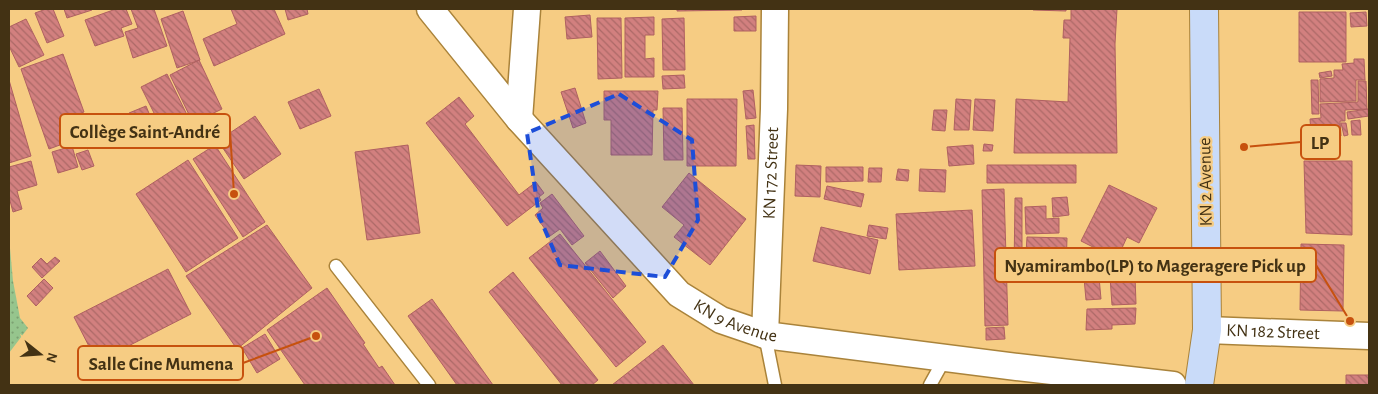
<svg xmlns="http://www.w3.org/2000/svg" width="1378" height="394" font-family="'Alegreya Sans',sans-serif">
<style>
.grass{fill:url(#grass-dots)}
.building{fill:url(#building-back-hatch);stroke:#af6061}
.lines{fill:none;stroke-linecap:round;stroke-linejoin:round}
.lane-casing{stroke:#aa833a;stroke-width:15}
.street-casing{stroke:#aa833a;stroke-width:29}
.secondary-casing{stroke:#aa833a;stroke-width:30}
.lane{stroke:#fff;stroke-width:12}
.street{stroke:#fff;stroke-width:26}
.secondary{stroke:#c9dbf9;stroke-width:28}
.marked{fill:#1d4ed8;fill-opacity:0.2;stroke:#1d4ed8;stroke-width:4;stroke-dasharray:10 6;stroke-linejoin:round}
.labels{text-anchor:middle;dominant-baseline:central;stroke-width:4.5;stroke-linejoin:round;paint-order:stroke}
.street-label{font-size:18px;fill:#433214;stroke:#f6cc83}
.leader{fill:none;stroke:#c7510e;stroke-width:2}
.callout-dot{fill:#c7510e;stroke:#f6cc83;stroke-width:2}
.callout{fill:#f6cc83;stroke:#c7510e;stroke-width:2}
.callout-label{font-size:19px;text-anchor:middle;font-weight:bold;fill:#433214}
</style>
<defs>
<pattern id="grass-dots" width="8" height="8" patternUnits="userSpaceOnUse" patternTransform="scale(1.25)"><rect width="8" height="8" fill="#96c58d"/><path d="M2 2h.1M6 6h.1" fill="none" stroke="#7ca172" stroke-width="1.8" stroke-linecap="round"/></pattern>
<pattern id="building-back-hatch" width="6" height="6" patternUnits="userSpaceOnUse" patternTransform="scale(1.25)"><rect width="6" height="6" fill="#d2807f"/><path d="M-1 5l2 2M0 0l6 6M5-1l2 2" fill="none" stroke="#ac6967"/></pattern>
</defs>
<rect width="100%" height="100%" fill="#f6cc83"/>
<!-- grass -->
<path class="grass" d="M9 237 13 281 20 318 28 328 9 353Z"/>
<!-- building -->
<path class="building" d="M46 9H53L64 36 47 43 35 13Z
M64 9H91L92 10 67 18Z
M116 9H126L132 24 121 28 124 36 95 46 85 20Z
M131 9H154L167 46 133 58 125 32 138 28Z
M231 9H274L285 34 214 66 203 39 237 24Z
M285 9H307L308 14 288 20Z
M677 9H742V10L677 11Z
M1033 9H1066V11L1033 10Z
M1071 9H1117L1115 44 1117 153H1014L1016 99 1068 102 1070 38H1063L1064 20H1071Z
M183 11 200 60 177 68 161 19Z
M1299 12H1346V62H1299Z
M1366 12 1367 26 1351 27 1350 13Z
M590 15 592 37 567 39 565 17Z
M756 16V31H734V17Z
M654 17V35H645V59L654 58V77H625V18Z
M597 18H621L622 78 598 79Z
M684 18 685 70H663L662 19Z
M26 19 44 55 19 67 9 46V27Z
M63 54 84 112 60 121 68 142 49 149 21 69Z
M1354 59H1364L1365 80H1356V101L1320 102V79L1334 78V70H1343L1342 64 1354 63Z
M199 60 222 109 193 123 170 75Z
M1331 71 1332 76 1320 78 1319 73Z
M167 74 191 123 165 135 141 87Z
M684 75 685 88 663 89 662 76Z
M9 80 31 156 9 163Z
M1311 80H1318L1319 114H1312Z
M1358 81H1366L1367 109 1345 110V121H1340L1341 136 1324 137V133H1311L1310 119 1321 118 1320 104 1358 102Z
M575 88 586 123 573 128 561 92Z
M319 89 331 116 300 129 288 102Z
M753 90 756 118 746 119 743 91Z
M604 91H658L657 110H653L652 155H611V120H604Z
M459 97 474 116 465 124 519 195 536 182 544 193 539 197 541 200 507 226 426 123Z
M687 99H737L736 166H687Z
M956 99 971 100 969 130H954Z
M975 99 995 100 993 131 973 130Z
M146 106 160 140 143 147 129 113Z
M663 108H682L683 160H664Z
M1368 109 1369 116 1348 119 1347 112Z
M934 110H947L945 131 932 130Z
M255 116 281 154 244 179 218 141Z
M1360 120 1361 135H1352L1351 121Z
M1341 123H1346L1348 135 1344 136Z
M754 125 755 159H748L746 126Z
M984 144 993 145 992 151H983Z
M215 145 265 222 243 237 193 159Z
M408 145 420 233 367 240 355 152Z
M973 145 974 164 949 166 947 147Z
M72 146 78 167 58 173 52 152Z
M88 150 94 166 82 170 76 154Z
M188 160 238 238 186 272 136 194Z
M31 161 37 185 17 191 22 209 13 212 9 197V167Z
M1304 161H1352V235L1306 233Z
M796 165 821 166 820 197 795 196Z
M987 165H1076V183H987Z
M826 167H863V181L826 182Z
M869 168H882L881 182H868Z
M898 169 909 170 908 181 896 180Z
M920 169 946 170 945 192 919 191Z
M689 173 746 219 710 265 674 237 684 225 662 207Z
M1109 185 1157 208 1139 243 1127 237 1117 259 1081 241Z
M827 186 864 194 861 207 824 199Z
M1004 189 1008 325 985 326 982 190Z
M552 194 584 236 572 245 560 229 550 236 535 215 543 208 540 203Z
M1067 197 1069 215 1053 217 1052 198Z
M1015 198H1022V271H1014Z
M1046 206V219L1059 218V233L1026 234 1025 207Z
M972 210 975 266 899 270 896 214Z
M267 225 312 288 237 349 186 276Z
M869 225 888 228 886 239 867 236Z
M821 227 878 240 870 274 813 261Z
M560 234 646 342 616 367 529 258Z
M1027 237 1067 238 1066 271 1025 269Z
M1301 244 1344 245 1343 311 1300 310Z
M600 251 626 286 613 298 585 263Z
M55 257 60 261 42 278 32 267 41 258 47 264Z
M168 269 191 314 97 362 74 317Z
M513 272 598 380 592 385H562L489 292Z
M1135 276 1136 304 1112 305 1110 277Z
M1099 277 1101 299 1086 300 1084 278Z
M44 279 53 288 36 306 27 296Z
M327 288 365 343 363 344 379 368 382 366 395 385H305L267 330Z
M432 299 493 385H457L408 316Z
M1136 308 1135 324 1112 325V329L1086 330 1087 309Z
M1004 327 1005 339 986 340V328Z
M265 334 280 359 257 373 242 348Z
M663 345 694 385H612Z
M1346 375H1369V385H1346Z"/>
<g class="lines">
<!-- lane casing -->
<g class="lane-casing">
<path id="lane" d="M336 266 429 385
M765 335 775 385
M930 385 945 358"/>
</g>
<!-- street casing -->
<g class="street-casing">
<g id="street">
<path id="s1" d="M430 9 519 119 679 294 721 320 765 335 1017 367 1173 385"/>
<path d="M519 119 527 9"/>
<path id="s2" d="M1207 330 1369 336"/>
<path id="s3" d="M765 335 774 109 775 9"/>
</g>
</g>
<!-- secondary casing -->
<g class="secondary-casing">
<path id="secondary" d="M1199 385 1207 330 1204 9"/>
</g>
<!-- lane -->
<use href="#lane" class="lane"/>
<!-- street -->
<use href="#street" class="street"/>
<!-- secondary -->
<use href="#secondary" class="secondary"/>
</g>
<!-- marked area -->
<path class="marked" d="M619 94 692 140 698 220 665 277 560 265 539 216 527 133Z"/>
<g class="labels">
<!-- street labels -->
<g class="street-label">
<text stroke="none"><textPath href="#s3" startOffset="162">KN 172 Street</textPath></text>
<text transform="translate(1206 182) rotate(-91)">KN 2 Avenue</text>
<text stroke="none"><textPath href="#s1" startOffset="442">KN 9 Avenue</textPath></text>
<text stroke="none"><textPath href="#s2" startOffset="66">KN 182 Street</textPath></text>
</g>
</g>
<!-- callouts -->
<path class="leader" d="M234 194L230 131M1244 147L1301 142M1350 321L1316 265M316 336L243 363"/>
<g class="callout-dot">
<circle cx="234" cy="194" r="5"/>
<circle cx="1244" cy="147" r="5"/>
<circle cx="1350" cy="321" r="5"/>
<circle cx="316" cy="336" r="5"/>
</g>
<g class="callout">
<rect x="60" y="114" width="170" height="34" rx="5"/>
<rect x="1301" y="125" width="39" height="34" rx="5"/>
<rect x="995" y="248" width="321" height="34" rx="5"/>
<rect x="78" y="346" width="165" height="34" rx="5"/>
</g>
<g class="callout-label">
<text x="145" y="138">Collège Saint-André</text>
<text x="1320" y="149">LP</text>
<text x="1155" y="272">Nyamirambo(LP) to Mageragere Pick up</text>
<text x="161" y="370">Salle Cine Mumena</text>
</g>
<!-- border -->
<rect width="1378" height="394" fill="none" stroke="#433214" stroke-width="20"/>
<!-- north arrow -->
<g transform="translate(40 354) rotate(107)" stroke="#f6cc83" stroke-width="4" paint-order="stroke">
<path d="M0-4L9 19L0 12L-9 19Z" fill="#433214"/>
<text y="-8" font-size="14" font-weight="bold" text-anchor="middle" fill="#433214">N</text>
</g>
</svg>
